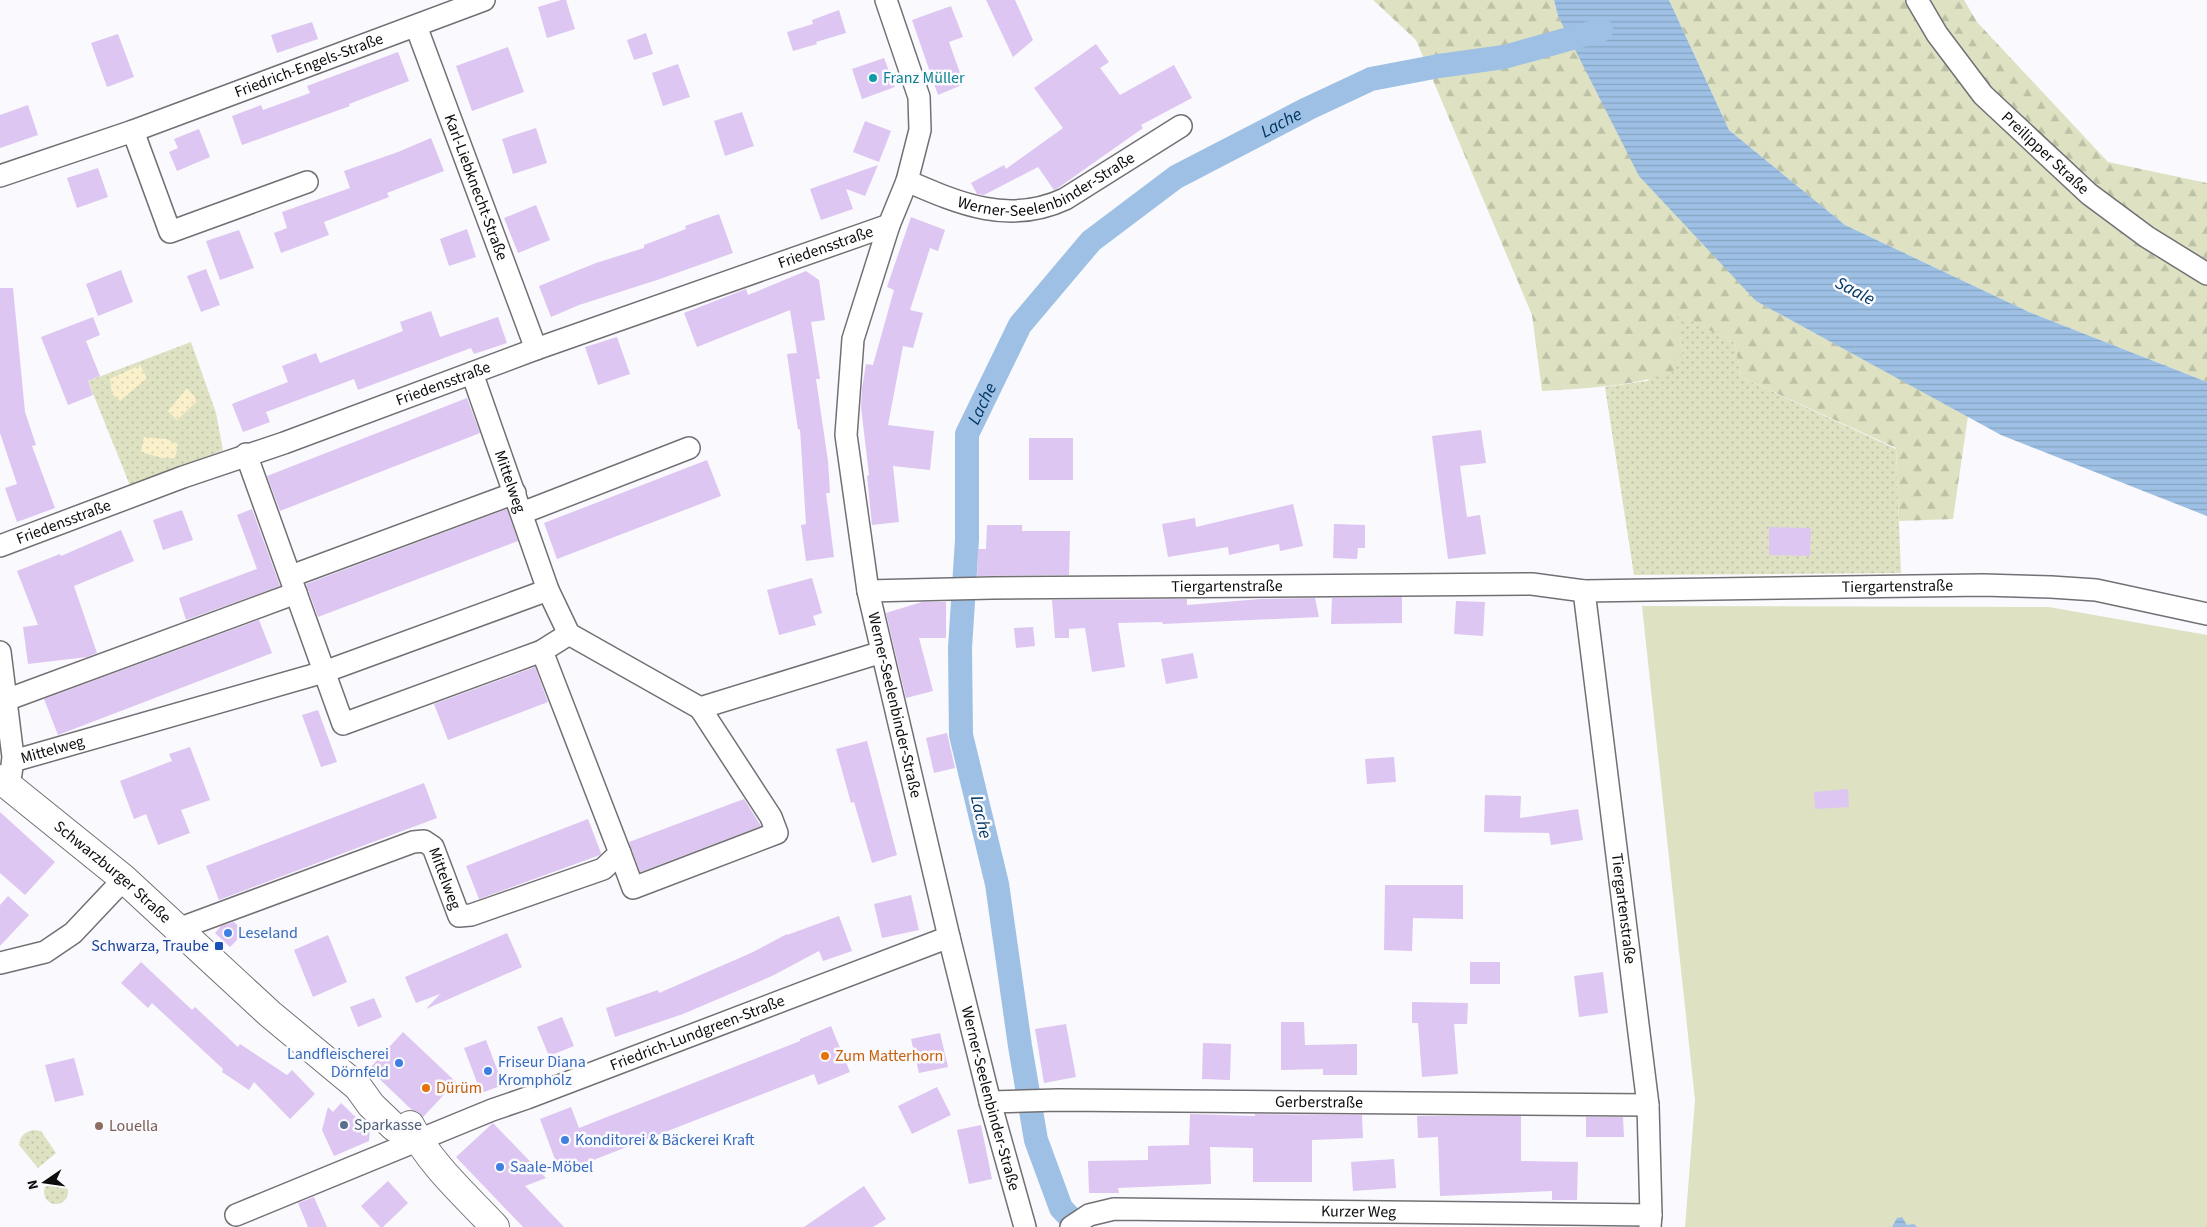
<svg xmlns="http://www.w3.org/2000/svg" width="2207" height="1227" font-family="'Source Sans 3',sans-serif">
<style>
.grass{fill:url(#grass-dots)}
.forest{fill:url(#forest-firs)}
.sand{fill:url(#sand-dots)}
.garden{fill:#dee2c2}
.water{fill:url(#water-rules)}
.lines{fill:none;stroke-linecap:round;stroke-linejoin:round}
.canal{stroke:#9dc0e4;stroke-width:24}
.building{fill:#ddc6f1}
.street-casing{stroke:#727074;stroke-width:24}
.secondary-casing{stroke:#727074;stroke-width:30}
.street{stroke:#fff;stroke-width:21}
.secondary{stroke:#fff;stroke-width:28}
.culture-dot{fill:#0f9aa8;stroke:#faf9fd;stroke-width:2}
.shop-dot{fill:#3f7fe0;stroke:#faf9fd;stroke-width:2}
.transit-dot{fill:#1a4fb4;stroke:#faf9fd;stroke-width:2}
.food-dot{fill:#e8710a;stroke:#faf9fd;stroke-width:2}
.service-dot{fill:#5c6f8a;stroke:#faf9fd;stroke-width:2}
.education-dot{fill:#8d6e63;stroke:#faf9fd;stroke-width:2}
.labels{text-anchor:middle;dominant-baseline:central;stroke-width:5;stroke-linejoin:round;paint-order:stroke}
.street-label{font-size:16px;fill:#0d0d0e;stroke:#faf9fd}
.culture-label{font-size:16px;fill:#0d838f;stroke:#faf9fd;text-anchor:start}
.shop-label{font-size:16px;fill:#366cbe;stroke:#faf9fd;text-anchor:start}
.transit-label{font-size:16px;fill:#164399;stroke:#faf9fd;text-anchor:end}
.food-label{font-size:16px;fill:#c56008;stroke:#faf9fd;text-anchor:start}
.service-label{font-size:16px;fill:#4e5e75;stroke:#faf9fd;text-anchor:start}
.education-label{font-size:16px;fill:#785e54;stroke:#faf9fd;text-anchor:start}
.water-label{font-size:18px;font-style:italic;fill:#003662;stroke:#faf9fd}
</style>
<defs>
<pattern id="grass-dots" width="8" height="8" patternUnits="userSpaceOnUse" patternTransform="scale(1.25)"><rect width="8" height="8" fill="#dee2c2"/><path d="M2 2h.1M6 6h.1" fill="none" stroke="#bdc1a6" stroke-width="1.8" stroke-linecap="round"/></pattern>
<pattern id="forest-firs" width="22" height="20" patternUnits="userSpaceOnUse" patternTransform="scale(1.25)"><rect width="22" height="20" fill="#dee2c2"/><path d="M5 1l3.5 6h-7zM16 11l3.5 6h-7z" fill="#bdc1a6"/></pattern>
<pattern id="sand-dots" width="8" height="8" patternUnits="userSpaceOnUse" patternTransform="scale(1.25)"><rect width="8" height="8" fill="#faf0ca"/><path d="M2 2h.1M6 6h.1" fill="none" stroke="#d5cdac" stroke-width="1.8" stroke-linecap="round"/></pattern>
<pattern id="water-rules" width="6" height="5" patternUnits="userSpaceOnUse" patternTransform="scale(1.25)"><rect width="6" height="5" fill="#9dc0e4"/><path d="M0 2.5h6" fill="none" stroke="#86a4c2"/></pattern>
</defs>
<rect width="100%" height="100%" fill="#faf9fd"/>
<!-- grass -->
<path class="grass" d="M1676 313 1735 343 1741 377 1896 449 1901 573 1634 575 1605 387 1647 381 1683 352Z
M191 342 216 413 223 450 131 488 88 381Z
M34 1130 41 1131 56 1153 38 1168 19 1145C20 1135 25 1132 34 1130Z
M44 1192a12 12 0 1 1 24 0a12 12 0 1 1-24 0Z"/>
<!-- forest -->
<path class="forest" d="M1373 0H1554L1558 16 1756 301 1968 416 1953 519 1899 521 1896 448 1741 377 1735 343 1677 314 1683 352 1673 372C1630 387 1587 388 1542 391L1532 315 1416 40Z
M1669 0H1964L1977 22 2108 162 2207 183V382L2029 312 1845 225 1729 130Z"/>
<!-- sand -->
<path class="sand" d="M140 365 147 378 120 401 112 394 110 379Z
M187 388 195 397 196 402 177 420 168 411Z
M144 437 166 439 178 444 175 458H162L141 452Z"/>
<!-- garden -->
<path class="garden" d="M1642 606 2049 607 2207 635V1227H1685L1695 1100Z"/>
<!-- water -->
<path class="water" d="M1554 0H1669L1729 130 1845 225 2029 312 2207 382V516L2001 435 1756 301 1639 176 1558 16Z
M1902 1217 1907 1225 1914 1224 1917 1227H1892L1897 1218Z"/>
<g class="lines">
<!-- canal -->
<path class="canal" id="s1" d="M1079 1227 1061 1208 1036 1140 1020 1046 997 884 961 735 960 648 967 540V434L1020 325 1091 241 1176 177 1307 109 1371 79 1439 66 1504 57 1601 30"/>
</g>
<!-- building -->
<path class="building" d="M561 0H566L575 29 547 38 538 7Z
M986 0H1015L1033 40 1013 57Z
M951 6 963 37 949 42 964 84 938 95 912 20Z
M839 10 846 33 816 42 817 44 793 51 787 32 813 24 812 20Z
M312 22 318 39 277 53 271 35Z
M646 33 653 54 634 60 627 40Z
M118 34 134 77 107 87 91 43Z
M1096 44 1109 62 1100 68 1120 95 1174 65 1192 98 1141 125 1143 128 1058 188 1054 190 1038 167 984 195 977 194 971 183 1004 165 1006 169 1063 128 1034 88Z
M508 47 524 92 472 111 456 66Z
M398 52 409 81 349 104 350 106 242 145 232 116 261 105 263 110 310 93 307 86Z
M884 58 895 87 862 99 852 69Z
M678 64 690 97 663 106 652 73Z
M28 105 38 135 0 148V115Z
M742 112 754 146 725 156 714 121Z
M865 121 891 131 879 162 853 152Z
M536 128 547 163 513 174 502 139Z
M199 129 210 157 177 171 169 152 178 148 174 139Z
M431 138 444 171 387 193 389 197 324 222 329 235 281 253 274 233 287 228 282 212 350 188 344 171 398 152Z
M878 165 865 196 846 189 853 209 821 220 810 189Z
M98 168 108 197 77 208 67 178Z
M536 205 550 240 518 253 504 218Z
M719 214 733 253 657 280 579 305 551 317 539 286 596 263 644 248V245L686 229 685 226Z
M911 217 945 230 938 251 930 248 910 310 923 313 913 348 903 346 888 425 934 431 930 470 893 466 899 522 872 525 867 476 869 475 861 407 862 388 866 364 873 365 894 290 887 287Z
M467 229 476 257 449 266 440 239Z
M239 230 254 268 220 280 206 241Z
M206 269 220 305 201 312 187 276Z
M121 270 133 302 98 316 86 284Z
M806 271 819 280 825 320 811 322 820 379H816L828 461 830 493H826L834 557 806 561 801 525 806 524 800 429 798 430 787 354 797 353 790 310 697 347 684 313 746 289 748 295Z
M0 288H13L25 412 36 445 32 446 55 508 17 522 5 488 17 484 0 433Z
M431 311 440 337 498 317 507 343 474 354 471 348 358 390 354 379 266 412 270 422 243 432 232 404 288 382 282 366 316 353 320 363 403 331 400 322Z
M93 317 100 335 86 341 100 376 88 381 93 395 68 405 41 337Z
M617 337 630 374 598 385 585 347Z
M467 398 480 433 280 511 267 476Z
M1481 430 1486 463 1460 466 1467 517 1480 515 1486 554 1448 559 1432 436Z
M1029 438H1073V480H1029Z
M707 460 721 496 557 559 544 523Z
M1293 504 1303 546 1280 551 1279 544 1229 555 1228 547 1168 557 1162 524 1195 518 1196 527Z
M252 509 280 586 186 620 179 598 257 569 237 515Z
M507 509 518 541 318 617 306 584Z
M182 510 193 540 163 550 153 520Z
M1334 524 1365 525V548H1358L1357 559 1333 558Z
M987 525H1022V531H1070L1069 575 977 576 978 549H986Z
M1769 527 1811 528 1810 556 1769 555Z
M121 530 134 561 74 586 97 653 87 657 28 664 23 627 38 625 17 571 60 554 61 556Z
M812 578 822 613 813 616 816 625 779 635 767 590Z
M1402 597V623L1331 624 1332 598Z
M1315 598 1319 617 1163 624 1162 622 1118 623 1125 667 1092 672 1085 628 1069 629V638H1055L1052 600 1187 599V605L1261 599Z
M1456 601 1485 602 1483 636 1454 634Z
M922 602H946V638H919L933 691 906 698 886 613Z
M259 620 272 653 58 735 44 699Z
M1033 627 1035 646 1016 648 1014 628Z
M1193 653 1198 678 1166 684 1161 659Z
M535 667 548 702 448 740 434 704Z
M318 710 337 762 321 767 302 715Z
M947 733 955 768 934 773 926 738Z
M867 741 897 855 872 863 854 802 851 803 836 749Z
M190 747 210 800 181 810 190 833 158 845 146 814 134 819 120 781 172 761 169 754Z
M1394 757 1396 782 1367 784 1365 759Z
M424 783 437 818 219 900 206 866Z
M1848 789 1849 807 1815 809 1814 792Z
M1485 795 1521 796 1520 818 1578 809 1583 840 1551 845 1549 833 1484 832Z
M744 799 761 826 640 872 629 842Z
M0 812 55 862 25 895 0 873Z
M588 819 601 853 600 855 479 899 466 866Z
M1385 885H1463V919L1413 918 1412 951 1384 950Z
M911 895 919 930 882 938 874 904Z
M8 896 29 915 0 946V905Z
M839 916 852 951 823 961 819 951 772 976 683 1014 615 1037 606 1008 658 990 659 993 751 953 787 934V935Z
M234 922 245 932 230 947 215 933 221 926Z
M507 933 522 967 426 1009 440 994 416 1003 405 977Z
M328 935 347 982 313 997 294 950Z
M141 962 192 1010 195 1007 238 1047 240 1044 287 1075 292 1070 315 1094 290 1119 254 1082 249 1090 222 1072 223 1069 152 1003 148 1008 121 983Z
M1470 962H1500V984H1470Z
M1603 972 1608 1013 1579 1017 1574 976Z
M374 998 382 1017 358 1027 350 1007Z
M1412 1002 1468 1003 1467 1024H1454L1458 1074 1422 1077 1418 1023H1412Z
M562 1017 574 1046 549 1056 537 1027Z
M1281 1022H1304L1305 1045 1357 1044V1075H1323V1069L1281 1070Z
M1066 1024 1076 1077 1044 1083 1035 1029Z
M831 1026 850 1072 818 1085 814 1074 560 1173 540 1119 571 1107 579 1128 800 1041V1039Z
M403 1032 456 1082 423 1117 418 1112 412 1110 369 1069Z
M940 1033 948 1067 919 1073 911 1039Z
M486 1040 503 1085 481 1093 464 1048Z
M1203 1043 1231 1044 1230 1080 1202 1079Z
M74 1058 84 1095 55 1102 45 1065Z
M937 1087 951 1115 912 1134 898 1106Z
M341 1103 370 1131 369 1141 334 1156 322 1130 328 1107 333 1112Z
M1190 1114 1255 1116V1114L1362 1115 1363 1138 1312 1140V1182H1253V1148L1210 1147 1211 1184 1118 1188 1119 1193H1089L1088 1161 1148 1160V1146L1189 1145Z
M1417 1116H1521V1161L1578 1162 1577 1200H1552V1191L1440 1196 1438 1137 1418 1138Z
M1586 1117H1623L1624 1137H1586Z
M493 1123 546 1178 525 1186 564 1227H523L456 1157Z
M981 1125 992 1179 969 1184 957 1130Z
M1394 1159 1396 1188 1353 1191 1351 1162Z
M388 1181 408 1203 383 1227H380L361 1206Z
M864 1186 886 1219 873 1227H804Z
M314 1197 327 1227H308L298 1203Z"/>
<g class="lines">
<!-- street casing -->
<g class="street-casing">
<g id="street">
<path id="s2" d="M886 0 919 97 920 130 907 181 889 225 853 339 846 435 868 591 949 937 990 1102 1025 1227"/>
<path id="s3" d="M1917 0 1937 34 1983 95 2089 194 2147 237 2207 274"/>
<path id="s4" d="M416 26 536 349"/>
<path d="M133 131 170 232 307 182"/>
<path id="s5" d="M0 176 133 131 484 0"/>
<path id="s6" d="M907 181C960 204 1009 225 1065 199L1181 126"/>
<path id="s7" d="M472 373 548 590 569 634 700 708 882 652"/>
<path d="M246 454 343 724 542 651 569 634"/>
<path d="M522 513 689 448"/>
<path id="s8" d="M0 546 183 477 284 443 536 349 889 225"/>
<path d="M291 576 515 493"/>
<path id="s9" d="M868 591 992 588 1532 584 1584 591 1983 585 2051 587 2096 590 2207 614"/>
<path id="s10" d="M1584 591 1648 1105 1651 1215 1650 1227"/>
<path d="M0 652 13 757 11 774"/>
<path d="M6 700 296 593"/>
<path id="s11" d="M13 761 324 672 548 590"/>
<path d="M620 853 633 888 777 833 771 817 700 708"/>
<path id="s12" d="M178 929 413 842 424 841 433 847 459 916 471 915 603 869 620 853 542 651"/>
<path d="M0 963 45 952 73 933 124 879"/>
<path id="s13" d="M990 1102 1058 1100 1648 1105"/>
<path id="s14" d="M236 1215 492 1110 527 1098 949 937"/>
<path id="s15" d="M1071 1227 1089 1215 1114 1209 1651 1215"/>
</g>
</g>
<!-- secondary casing -->
<g class="secondary-casing">
<g id="secondary">
<path id="s16" d="M0 779 124 879 270 1014 358 1087 371 1105 394 1127 418 1140"/>
<path d="M410 1125C430 1164 465 1195 495 1227"/>
</g>
</g>
<!-- street -->
<use href="#street" class="street"/>
<!-- secondary -->
<use href="#secondary" class="secondary"/>
</g>
<!-- markers -->
<circle class="culture-dot" cx="873" cy="78" r="5"/>
<g class="shop-dot">
<circle cx="228" cy="933" r="5"/>
<circle cx="399" cy="1063" r="5"/>
<circle cx="488" cy="1071" r="5"/>
<circle cx="565" cy="1140" r="5"/>
<circle cx="500" cy="1167" r="5"/>
</g>
<rect class="transit-dot" x="214" y="941" width="10" height="10" rx="2.5"/>
<g class="food-dot">
<circle cx="825" cy="1056" r="5"/>
<circle cx="426" cy="1088" r="5"/>
</g>
<circle class="service-dot" cx="344" cy="1125" r="5"/>
<circle class="education-dot" cx="99" cy="1126" r="5"/>
<g class="labels">
<!-- street labels -->
<g class="street-label">
<text stroke="none"><textPath href="#s5" startOffset="328">Friedrich-Engels-Straße</textPath></text>
<text stroke="none"><textPath href="#s3" startOffset="201">Preilipper Straße</textPath></text>
<text stroke="none"><textPath href="#s6" startOffset="150">Werner-Seelenbinder-Straße</textPath></text>
<text stroke="none"><textPath href="#s4" startOffset="172">Karl-Liebknecht-Straße</textPath></text>
<text stroke="none"><textPath href="#s8" startOffset="878">Friedensstraße</textPath></text>
<text stroke="none"><textPath href="#s8" startOffset="472">Friedensstraße</textPath></text>
<text stroke="none"><textPath href="#s7" startOffset="115">Mittelweg</textPath></text>
<text stroke="none"><textPath href="#s8" startOffset="68">Friedensstraße</textPath></text>
<text stroke="none"><textPath href="#s9" startOffset="359">Tiergartenstraße</textPath></text>
<text stroke="none"><textPath href="#s9" startOffset="1030">Tiergartenstraße</textPath></text>
<text stroke="none"><textPath href="#s2" startOffset="726">Werner-Seelenbinder-Straße</textPath></text>
<text stroke="none"><textPath href="#s11" startOffset="41">Mittelweg</textPath></text>
<text stroke="none"><textPath href="#s16" startOffset="146">Schwarzburger Straße</textPath></text>
<text stroke="none"><textPath href="#s12" startOffset="306">Mittelweg</textPath></text>
<text stroke="none"><textPath href="#s10" startOffset="320">Tiergartenstraße</textPath></text>
<text stroke="none"><textPath href="#s14" startOffset="496">Friedrich-Lundgreen-Straße</textPath></text>
<text stroke="none"><textPath href="#s2" startOffset="1131">Werner-Seelenbinder-Straße</textPath></text>
<text stroke="none"><textPath href="#s13" startOffset="329">Gerberstraße</textPath></text>
<text stroke="none"><textPath href="#s15" startOffset="292">Kurzer Weg</textPath></text>
</g>
<!-- culture labels -->
<g class="culture-label">
<text x="883" y="78">Franz Müller</text>
</g>
<!-- shop labels -->
<g class="shop-label">
<text x="238" y="933">Leseland</text>
<text x="389" y="1054" text-anchor="end">Landfleischerei<tspan x="389" dy="18">Dörnfeld</tspan></text>
<text x="498" y="1062">Friseur Diana<tspan x="498" dy="18">Krompholz</tspan></text>
<text x="575" y="1140">Konditorei &amp; Bäckerei Kraft</text>
<text x="510" y="1167">Saale-Möbel</text>
</g>
<!-- transit labels -->
<g class="transit-label">
<text x="209" y="946">Schwarza, Traube</text>
</g>
<!-- food labels -->
<g class="food-label">
<text x="835" y="1056">Zum Matterhorn</text>
<text x="436" y="1088">Dürüm</text>
</g>
<!-- service labels -->
<g class="service-label">
<text x="354" y="1125">Sparkasse</text>
</g>
<!-- education labels -->
<g class="education-label">
<text x="109" y="1126">Louella</text>
</g>
<!-- water labels -->
<g class="water-label">
<text stroke="none"><textPath href="#s1" startOffset="1268">Lache</textPath></text>
<text transform="translate(1855 291) rotate(27)">Saale</text>
<text stroke="none"><textPath href="#s1" startOffset="846">Lache</textPath></text>
<text transform="translate(981 817) rotate(77)">Lache</text>
</g>
</g>
<!-- north arrow -->
<g transform="translate(45 1182) rotate(257)" stroke="#faf9fd" stroke-width="4" paint-order="stroke">
<path d="M0-4L9 19L0 12L-9 19Z" fill="#0d0d0e"/>
<text y="-8" font-size="14" font-weight="bold" text-anchor="middle" fill="#0d0d0e">N</text>
</g>
</svg>
